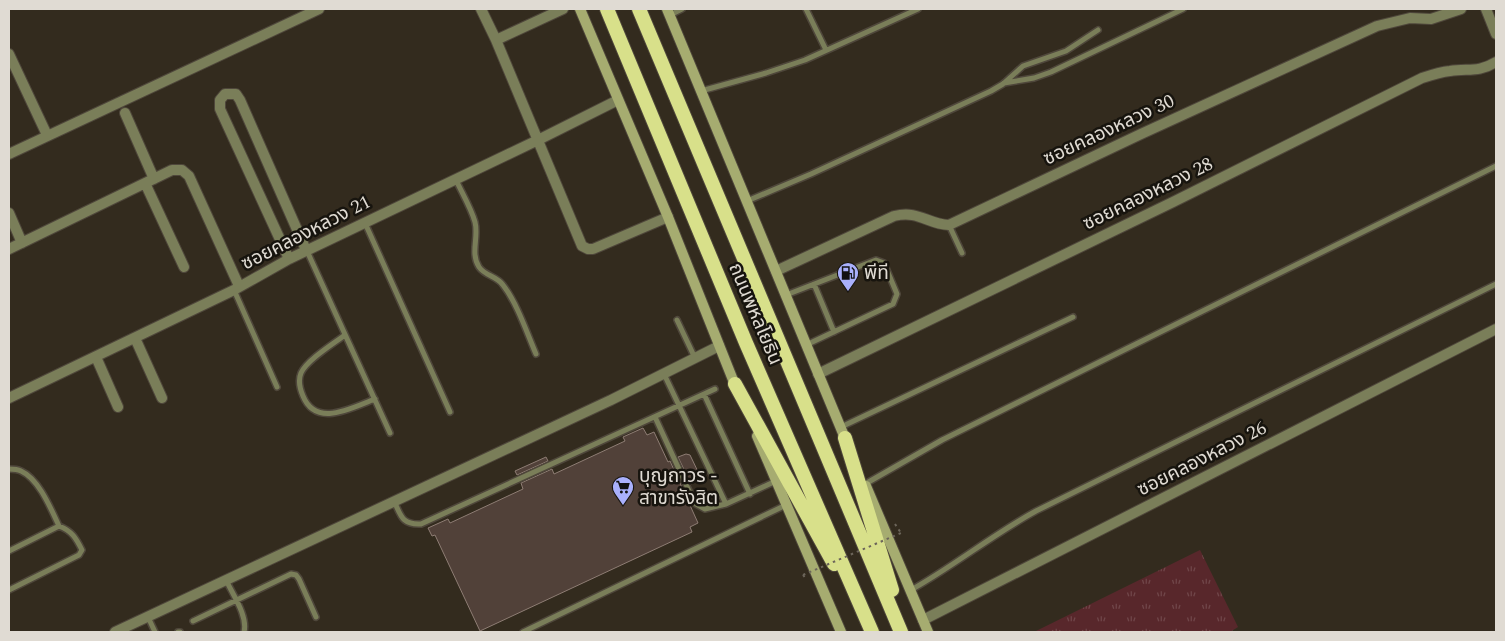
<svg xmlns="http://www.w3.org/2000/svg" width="1505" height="641" font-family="Spectral,'Noto Sans Thai',serif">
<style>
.grass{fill:url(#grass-tufts)}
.building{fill:#514139;stroke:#8e7d74}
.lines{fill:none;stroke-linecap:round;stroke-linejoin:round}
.service-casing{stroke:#4f473b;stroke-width:8}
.minor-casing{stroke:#4f473b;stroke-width:12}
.secondary-casing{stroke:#4f473b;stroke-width:12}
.trunk-casing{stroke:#4f473b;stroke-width:16}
.path{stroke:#6c655a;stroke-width:2;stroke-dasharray:2.5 4;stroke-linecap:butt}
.service{stroke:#7a7e59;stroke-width:5}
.minor{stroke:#7a7e59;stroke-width:10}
.secondary{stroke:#a6ac70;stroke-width:10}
.trunk{stroke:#d8e08a;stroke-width:14}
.path-bridge{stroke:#6c655a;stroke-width:2;stroke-dasharray:2.5 4;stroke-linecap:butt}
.labels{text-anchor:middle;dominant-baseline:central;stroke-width:5;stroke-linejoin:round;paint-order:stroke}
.street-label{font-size:19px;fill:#e0dbd3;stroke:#17140e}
.poi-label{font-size:19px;fill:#e0dbd3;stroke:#17140e;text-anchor:start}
</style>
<defs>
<pattern id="grass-tufts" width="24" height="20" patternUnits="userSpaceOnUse" patternTransform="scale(1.25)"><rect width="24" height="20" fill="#58272b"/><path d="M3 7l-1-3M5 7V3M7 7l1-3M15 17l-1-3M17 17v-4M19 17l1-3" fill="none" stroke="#704649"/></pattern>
</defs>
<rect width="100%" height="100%" fill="#332b1e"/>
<!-- grass -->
<path class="grass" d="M1200 550 1238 627 1230 632H1034Z"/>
<!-- building -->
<path class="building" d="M643 428 647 435 654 432 668 462 670 461 698 523 690 527 692 532 480 631 435 535 432 536 428 528 448 519 450 523 523 489 521 483 552 469 554 474 625 441 623 437Z
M686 454 690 455 701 478 691 484 678 457Z
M546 457 548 461 517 475 515 471Z"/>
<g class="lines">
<!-- service casing -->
<g class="service-casing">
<path id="service" d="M806 9 826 50
M670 15 682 9
M1004 83 1034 78 1051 72 1183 9
M701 91 766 73 805 60 918 9
M456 180C462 193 471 208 475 222 479 237 470 253 479 267 485 276 497 276 503 285 517 303 527 333 536 354
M747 201 811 174 991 91 1003 84 1023 66 1066 51 1098 30
M365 223 450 412
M949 225 962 253
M307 251 390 433
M814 284 834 332
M234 290 277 387
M786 295 876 260 884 263 897 294 893 304 806 345
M677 320 695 358
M345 335C333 344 307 360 301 373 298 380 300 389 303 396 316 428 351 408 375 399
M664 374 726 504
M704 394 750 494
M655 417 690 493 696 504 705 509 726 504 776 481
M841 427 1073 317
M9 469C12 469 17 469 21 471 39 479 51 509 59 526L9 551
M865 484 942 440 1496 166
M394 501C401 516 402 525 421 524L715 389
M226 580C233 595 248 616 244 632
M9 590 79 555 82 550C76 538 72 531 59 526
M911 590C954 566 992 535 1036 511L1496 284
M148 617 155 632
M193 621 291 574 296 575 299 579 316 617
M178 632H180
M523 632 786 505"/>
</g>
<!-- minor casing -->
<g class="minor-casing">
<path id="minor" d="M481 9 496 40
M563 9 496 40 582 246 588 249H593L668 217
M1486 9 1496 34
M9 54 47 135
M125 113 154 179
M9 154 319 9
M145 183 184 267
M9 213 22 243
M9 249 172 170H182L189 176 239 286
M289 259 220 109V100L225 94H236L240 100 306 250
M776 271 894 216C919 210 927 224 949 225L1141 134 1377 26 1410 18 1431 19 1461 9
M135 338 162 398
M96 357 118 407
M818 374 1173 202 1422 78C1431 75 1440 72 1450 71 1468 68 1478 73 1496 62
M9 398 234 290 289 259 538 140 618 100
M923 620 1496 329
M115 632 611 400 719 346"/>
</g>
<!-- secondary casing -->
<g class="secondary-casing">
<path id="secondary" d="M580 9 668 217 737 390
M667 9 847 443
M757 436 841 632
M866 486 928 632"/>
</g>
<!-- trunk casing -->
<g class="trunk-casing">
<path id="trunk" d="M607 9 746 343 872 632
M639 9 901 632
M735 384 834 564
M845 438 892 590"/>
</g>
<!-- path -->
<path class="path" d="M895 524 901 533
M803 575 806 579"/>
<!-- service -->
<use href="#service" class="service"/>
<!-- minor -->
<use href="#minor" class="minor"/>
<!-- secondary -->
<use href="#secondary" class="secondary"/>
<!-- trunk -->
<use href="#trunk" class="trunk"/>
<!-- path-bridge -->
<path class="path-bridge" d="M803 575 901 533"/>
</g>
<!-- icons -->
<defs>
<g id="fuel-pin" transform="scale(1.125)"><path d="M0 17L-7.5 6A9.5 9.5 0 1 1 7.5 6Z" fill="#a9b0fc" stroke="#17140e"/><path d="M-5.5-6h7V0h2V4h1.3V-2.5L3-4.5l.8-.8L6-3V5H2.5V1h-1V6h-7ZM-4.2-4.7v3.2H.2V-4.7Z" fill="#111"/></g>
<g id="supermarket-pin" transform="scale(1.125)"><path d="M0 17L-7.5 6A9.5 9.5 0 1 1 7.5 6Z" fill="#a9b0fc" stroke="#17140e"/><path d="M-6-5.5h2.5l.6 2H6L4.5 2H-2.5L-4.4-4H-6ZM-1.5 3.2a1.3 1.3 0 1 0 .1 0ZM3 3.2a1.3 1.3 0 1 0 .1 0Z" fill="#111"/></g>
</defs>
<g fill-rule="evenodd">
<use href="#fuel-pin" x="848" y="273"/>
<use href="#supermarket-pin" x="623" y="487"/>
</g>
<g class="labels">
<!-- street labels -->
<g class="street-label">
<text transform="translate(1109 130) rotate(-25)">ซอยคลองหลวง 30</text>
<text transform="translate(1148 194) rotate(-26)">ซอยคลองหลวง 28</text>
<text transform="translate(306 233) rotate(-27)">ซอยคลองหลวง 21</text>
<text transform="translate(755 314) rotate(67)">ถนนพหลโยธิน</text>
<text transform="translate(1202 459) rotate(-27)">ซอยคลองหลวง 26</text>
</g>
<!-- poi labels -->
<g class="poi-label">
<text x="864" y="273">พีที</text>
<text x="639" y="476">บุญถาวร -<tspan x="639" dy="22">สาขารังสิต</tspan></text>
</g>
</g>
<!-- border -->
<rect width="1505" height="641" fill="none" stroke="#e0dbd3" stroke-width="20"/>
</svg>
